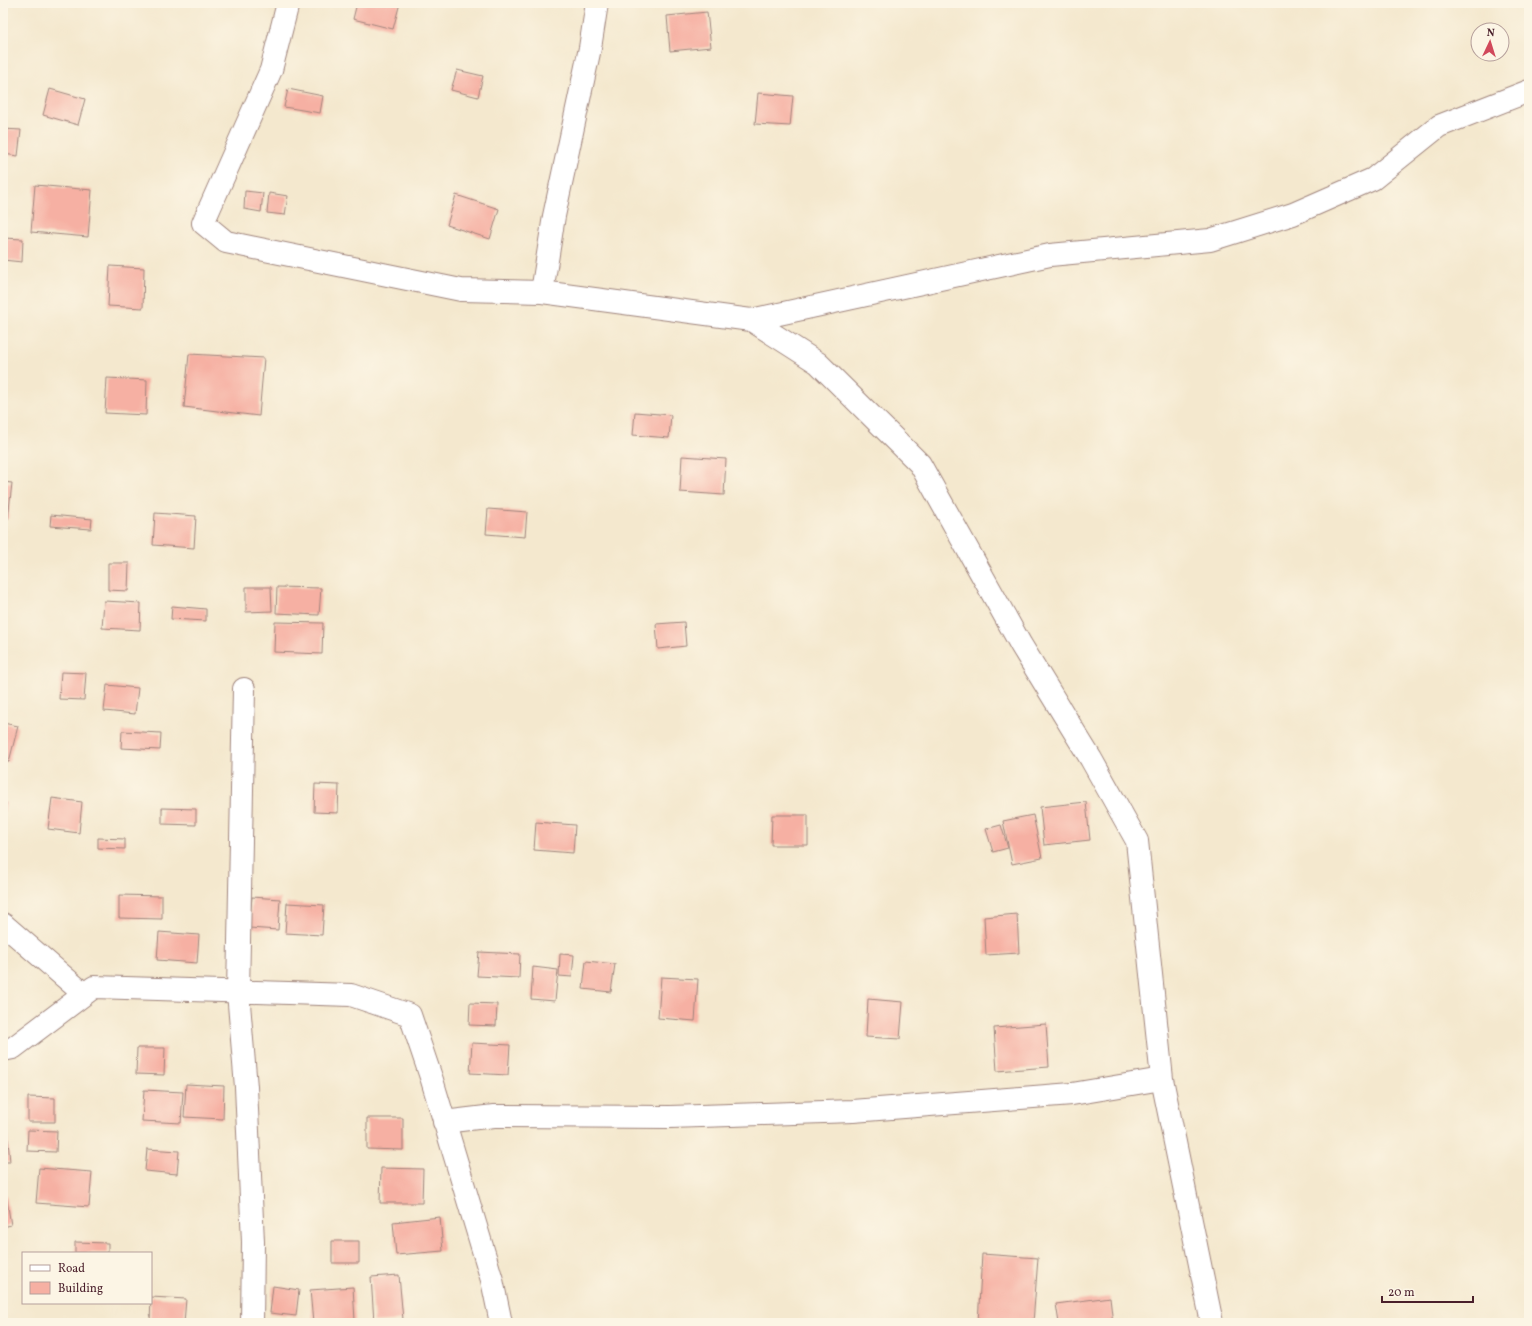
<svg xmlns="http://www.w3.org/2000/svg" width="1532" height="1326" font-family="Vollkorn,serif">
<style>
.building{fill:#f6b0a3}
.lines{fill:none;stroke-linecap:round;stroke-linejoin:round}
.minor-casing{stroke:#9f847c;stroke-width:24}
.minor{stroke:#fff;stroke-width:22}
</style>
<rect width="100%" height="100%" fill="#fcf5e5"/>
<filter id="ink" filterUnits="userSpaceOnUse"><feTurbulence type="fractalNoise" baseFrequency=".025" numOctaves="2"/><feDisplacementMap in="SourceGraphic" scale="8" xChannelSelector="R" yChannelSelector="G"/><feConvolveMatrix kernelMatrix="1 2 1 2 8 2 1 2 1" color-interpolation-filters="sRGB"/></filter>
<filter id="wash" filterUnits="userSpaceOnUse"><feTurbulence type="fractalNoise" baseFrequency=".012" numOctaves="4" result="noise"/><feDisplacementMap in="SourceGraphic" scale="16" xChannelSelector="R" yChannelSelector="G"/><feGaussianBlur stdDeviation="0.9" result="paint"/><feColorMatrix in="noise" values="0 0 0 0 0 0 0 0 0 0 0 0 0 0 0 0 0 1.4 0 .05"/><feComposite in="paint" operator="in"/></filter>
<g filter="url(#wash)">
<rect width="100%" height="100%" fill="#f4e8ce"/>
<g id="blocks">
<!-- building -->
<path class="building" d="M357 3H400L393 29 353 19Z
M707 12 711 47 670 51 667 16Z
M457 70 483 76 478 97 451 90Z
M50 89 85 99 78 125 43 115Z
M288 89 323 96 320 113 284 107Z
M758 93 793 96 790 126 755 124Z
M3 129 21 130 18 156 3 154Z
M35 185 92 190 88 237 31 232Z
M245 191 263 193 261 212 244 209Z
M269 193 288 196 285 215 267 213Z
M456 195 499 209 490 239 447 225Z
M3 238 23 239 22 262 3 260Z
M110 266 144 268 143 308 108 306Z
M189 354 264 358 259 416 184 407Z
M107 378 147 380 146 415 105 413Z
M635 412 671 415 669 438 633 435Z
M682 456 726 459 724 495 680 492Z
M3 482 12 483 8 519 3 518Z
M488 509 527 512 525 537 486 534Z
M155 513 196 516 194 548 153 545Z
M51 515 92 519 91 529 50 526Z
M108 563H129L128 591 108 590Z
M246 587H271L272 611 246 612Z
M277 587 321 588 319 615 276 613Z
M104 601 141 603 140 630 102 628Z
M172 606 206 609V621L171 619Z
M275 622 323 623 322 654 274 652Z
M684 622 686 646 658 649 656 624Z
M61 672 86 673 84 700 59 699Z
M107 685 138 688 135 714 104 711Z
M3 723 18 726 9 762 3 760Z
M122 731 161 733 160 750 121 748Z
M315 784 339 785 338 813 314 812Z
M52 798 82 802 79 833 48 829Z
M3 802 6 803 4 812H3Z
M1086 802 1090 840 1044 845 1040 807Z
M162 808 196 809V825L162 824Z
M772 815H808V845H771Z
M1033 815 1042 858 1012 864 1003 821Z
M536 822 575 825 573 853 534 850Z
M1001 825 1008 848 993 852 986 829Z
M98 838 125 839V849L98 848Z
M119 895 162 896V919L119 918Z
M252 897 280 899 278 930 249 928Z
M287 903 324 905 322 935 285 933Z
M1017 914 1019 953 986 955 984 917Z
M159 932 199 935 197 963 157 960Z
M479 952 520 954 519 978 477 976Z
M560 954 574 955 572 977 559 976Z
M586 961 615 964 611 992 583 989Z
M533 967 558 970 555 1001 531 999Z
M661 977 698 979 695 1021 658 1018Z
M868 999 903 1002 900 1039 866 1037Z
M470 1003 497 1004 496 1026 469 1025Z
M1046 1024 1049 1067 997 1071 994 1028Z
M472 1043 510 1045 508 1075 470 1073Z
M137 1048H165L164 1075 136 1074Z
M186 1084 224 1086 223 1119 184 1117Z
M144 1090 183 1092 181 1123 142 1121Z
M28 1097 55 1098V1122H28Z
M367 1118H403V1150L367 1149Z
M3 1119H6L10 1162H3Z
M28 1130 57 1131 56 1152 27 1151Z
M147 1149 179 1151 177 1174 145 1171Z
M39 1168 92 1172 89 1207 36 1203Z
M381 1168 423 1169 422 1203H380Z
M6 1195 11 1225 3 1227V1196Z
M440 1217 443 1251 396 1255 393 1222Z
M332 1241H359V1263H332Z
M75 1242 108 1243V1253H75Z
M982 1254 1038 1258 1033 1323H978Z
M399 1275 403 1320 374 1322 371 1277Z
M273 1286 299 1290 296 1316 270 1313Z
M353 1287 355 1321 313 1323 310 1290Z
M151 1297 186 1299 184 1323H150Z
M1110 1297 1113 1323H1059L1056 1304Z"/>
</g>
</g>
<g filter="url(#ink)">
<use href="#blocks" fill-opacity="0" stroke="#9f847c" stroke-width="1"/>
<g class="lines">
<!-- minor casing -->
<g class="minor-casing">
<path id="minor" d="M288 3 271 70 203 223 226 242 461 290 542 292 751 320 1050 255 1210 240 1293 214 1373 179 1439 126 1529 91
M542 292 554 216 590 48 597 3
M751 320 818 363 920 464 1021 645 1091 759 1137 841 1162 1079 1212 1323
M244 689 238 992 246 1087 253 1242 252 1323
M3 924 84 994
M3 1050 13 1048 94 987 351 995 410 1015 432 1080 492 1280 501 1323
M444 1122 494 1116 670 1117 853 1111 1072 1094 1162 1079"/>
</g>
<!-- minor -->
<use href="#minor" class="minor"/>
</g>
</g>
<!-- margin -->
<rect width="1532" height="1326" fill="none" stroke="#fcf5e5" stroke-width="16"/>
<!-- legend -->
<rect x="22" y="1252" width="130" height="52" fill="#fcf5e5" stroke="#b59f9b"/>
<rect x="30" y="1265" width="20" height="6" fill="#ffffff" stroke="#b59f9b"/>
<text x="58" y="1272" font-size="12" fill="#4a1f2b">Road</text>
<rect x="30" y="1282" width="20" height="12" fill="#f6b0a3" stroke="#b59f9b"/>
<text x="58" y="1292" font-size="12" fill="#4a1f2b">Building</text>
<!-- north arrow -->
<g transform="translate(1490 42) rotate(4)"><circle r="19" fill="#fcf5e5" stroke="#b59f9b"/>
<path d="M0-3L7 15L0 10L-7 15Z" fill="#d1495b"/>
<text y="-6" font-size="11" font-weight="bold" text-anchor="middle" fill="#4a1f2b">N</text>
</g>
<!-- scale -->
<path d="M1382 1296v6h91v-6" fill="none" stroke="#4a1f2b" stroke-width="2"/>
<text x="1388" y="1296" font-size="12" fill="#4a1f2b" stroke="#fcf5e5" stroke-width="3" paint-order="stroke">20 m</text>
</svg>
